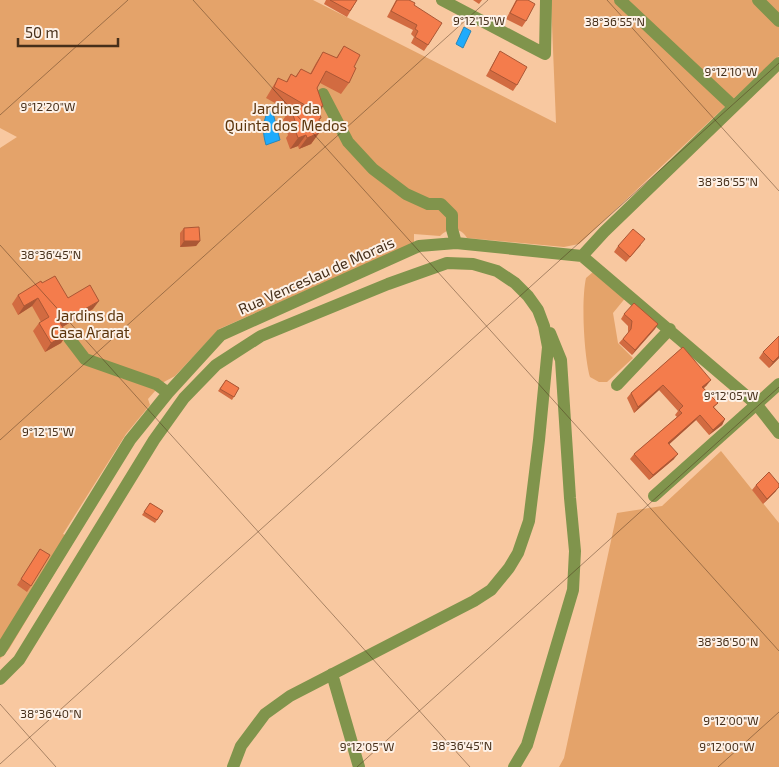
<svg xmlns="http://www.w3.org/2000/svg" width="779" height="767" font-family="'Exo 2',sans-serif">
<style>
.green{fill:#e4a36a}
.water{fill:#1eabfc;stroke:#2a86b8}
.lines{fill:none;stroke-linecap:round;stroke-linejoin:round}
.minor{stroke:#80944c;stroke-width:12}
.wall{fill:#d26b41}
.shaded-wall{fill:#ab5735}
.building{fill:#f47c4c;stroke:#ab5735}
.ticks{fill:none;stroke:#462f1a;stroke-width:1;stroke-opacity:0.45}
.labels{text-anchor:middle;dominant-baseline:central;stroke-width:4;stroke-linejoin:round;paint-order:stroke}
.park-label{font-size:15px;fill:#5c350c;stroke:#fdf1e7}
.street-label{font-size:15px;fill:#462f1a;stroke:#fdf1e7}
.ticks-label{font-size:12px;text-anchor:middle;fill:#462f1a;stroke:#fdf1e7;stroke-width:4;stroke-linejoin:round;paint-order:stroke}
</style>
<rect width="100%" height="100%" fill="#f8c8a0"/>
<!-- green -->
<path class="green" d="M0 0H313L556 123 551 0H779V56L579 244 564 247 467 238C461 227 448 227 440 236L414 234V243L219 329 175 376 162 383 148 399 150 405 126 434 63 534 75 539 9 649 0 659V148L17 137 0 128Z
M593 272 627 296 613 313 618 343 633 358 607 382H599L590 377C584 355 581 301 586 278Z
M721 451 779 523V767H559L564 758 617 513 662 506Z"/>
<!-- water -->
<path class="water" d="M464 27 471 31 463 48 456 44Z
M268 110 273 113 280 140 266 145C262 132 263 122 268 110Z"/>
<g class="lines">
<!-- minor -->
<path class="minor" d="M442 0 545 54 546 0
M620 0 733 106
M758 0 779 21
M323 94 348 142 373 169 406 194 428 204H441L452 215V229L456 243
M582 256 604 232 779 63
M69 338 85 359 156 384 168 393
M617 385 670 329
M654 496 779 384
M0 651 130 440 168 393 221 335 419 246 456 243 582 256 757 405 779 433
M332 674 359 767
M0 679 19 660 154 440 184 398 216 365 261 336 388 284 447 263 473 264 497 271 515 283 528 296 538 310 544 326 548 347 539 440 529 521 518 553 509 568 491 590 474 601 290 696 265 714 241 746 233 767
M514 767 527 745 573 590 575 551 570 498 561 360 550 333"/>
</g>
<!-- wall -->
<path class="wall" d="M326 0H357L347 17 324 4Z
M396 0H409L414 5 428 45 424 51 411 43 414 37 411 34 413 30 387 17Z
M473 0H482L479 4Z
M516 0H528L526 21 522 27 506 19Z
M344 46 354 67 349 83 341 94 320 83 317 88 323 106 320 112 318 129 319 133 311 144 299 149 298 146 290 149 286 138 288 135 283 120 289 111 266 98 278 78 286 82 291 74 295 77 301 69 310 74 316 63 323 52 336 58Z
M500 51 517 85 513 91 486 76Z
M184 228 200 241 196 246 180 247V233Z
M641 245 626 262 614 252 618 246Z
M42 283 68 298 93 309 62 327 67 334 61 343 45 352 33 331 39 323 41 322 32 306 18 315 12 304 18 295Z
M624 314 658 324 632 355 619 343 628 333V326L621 319Z
M683 347 707 385 704 388 718 403 714 407 725 419 722 425 709 435 696 420 669 444 674 459 649 480 630 459 634 454 677 417 675 415 678 411 659 390 634 413 627 398 631 393Z
M763 352 779 358 769 368 759 358Z
M226 380 239 388 232 400 218 391Z
M756 485 776 491 763 504 752 490Z
M150 503 163 511 155 523 142 515Z
M40 549 31 586 27 592 17 585Z"/>
<!-- shaded-wall -->
<path class="shaded-wall" d="M323 106 316 117 318 107Z
M320 125 313 135 319 133 311 144 299 149 307 138 317 126Z
M306 135 298 146 290 149 298 138Z
M184 241H200L196 246 180 247Z
M38 298 32 306 18 315 24 306Z
M99 301 93 309 54 332 60 323Z
M658 324 655 329 632 355 635 350Z
M67 334 61 343 45 352 51 343Z
M779 356V358L769 368 773 362Z
M711 380 707 385 699 392 702 387Z
M663 385 659 390 634 413 638 407Z
M700 415 696 420 664 449 668 443Z
M725 419 722 425 709 435 713 430Z
M678 454 674 459 649 480 653 475Z
M779 487 776 491 763 504 767 499Z"/>
<!-- building -->
<path class="building" d="M330 0H357L350 11Z
M397 0H409L415 3 414 5 442 23 428 45 415 37 418 31 415 29 417 25 391 11Z
M517 0H528L535 4 526 21 510 13Z
M344 46 360 55 354 67 356 68 349 83 326 71 317 88 323 106 318 107 321 118 319 119 320 125 317 126 319 133 307 138 306 135 298 138 294 127H297L291 109 305 105 274 87 278 78 287 82 291 74 296 77 301 69 311 74 323 52 337 58Z
M500 51 527 67 517 85 490 70Z
M199 227 200 241H184V228Z
M633 229 645 239 630 257 618 246Z
M55 276 68 298 90 285 99 301 60 323 67 334 51 343 39 323 49 317 38 298 24 306 18 295 41 281 42 283Z
M634 303 658 324 635 350 623 339 631 329 632 321 624 314Z
M779 336V356L773 362 763 352Z
M683 347 711 380 702 387 718 403 713 407 725 419 713 430 700 415 668 443 678 454 653 475 634 454 682 413 679 410 683 406 663 385 638 407 631 393Z
M226 380 239 388 234 397 220 389Z
M769 472 779 484V487L767 499 756 485Z
M150 503 163 511 157 520 144 512Z
M40 549 50 555 31 586 21 579Z"/>
<!-- ticks -->
<path class="ticks" d="M193 0 779 651M607 0 779 191M0 115 128 0M0 245 470 767M0 440 488 0M0 704 56 767M0 764 779 63M357 767 779 387M718 767 779 712"/>
<g class="labels">
<!-- park labels -->
<g class="park-label">
<text x="286" y="108">Jardins da<tspan x="286" dy="17">Quinta dos Medos</tspan></text>
<text x="90" y="315">Jardins da<tspan x="90" dy="17">Casa Ararat</tspan></text>
</g>
<!-- street labels -->
<g class="street-label">
<text transform="translate(316 275) rotate(-24)">Rua Venceslau de Morais</text>
</g>
</g>
<g class="ticks-label">
<text x="479" y="25">9°12'15"W</text>
<text x="615" y="26">38°36'55"N</text>
<text x="731" y="76">9°12'10"W</text>
<text x="48" y="111">9°12'20"W</text>
<text x="728" y="186">38°36'55"N</text>
<text x="51" y="259">38°36'45"N</text>
<text x="731" y="400">9°12'05"W</text>
<text x="48" y="436">9°12'15"W</text>
<text x="728" y="646">38°36'50"N</text>
<text x="51" y="718">38°36'40"N</text>
<text x="731" y="725">9°12'00"W</text>
<text x="462" y="750">38°36'45"N</text>
<text x="367" y="751">9°12'05"W</text>
<text x="727" y="751">9°12'00"W</text>
</g>
<!-- scale -->
<path d="M18 38v8h100v-8" fill="none" stroke="#462f1a" stroke-width="2.5"/>
<text x="25" y="38" font-size="15" fill="#462f1a" stroke="#fdf1e7" stroke-width="4" paint-order="stroke">50 m</text>
</svg>
